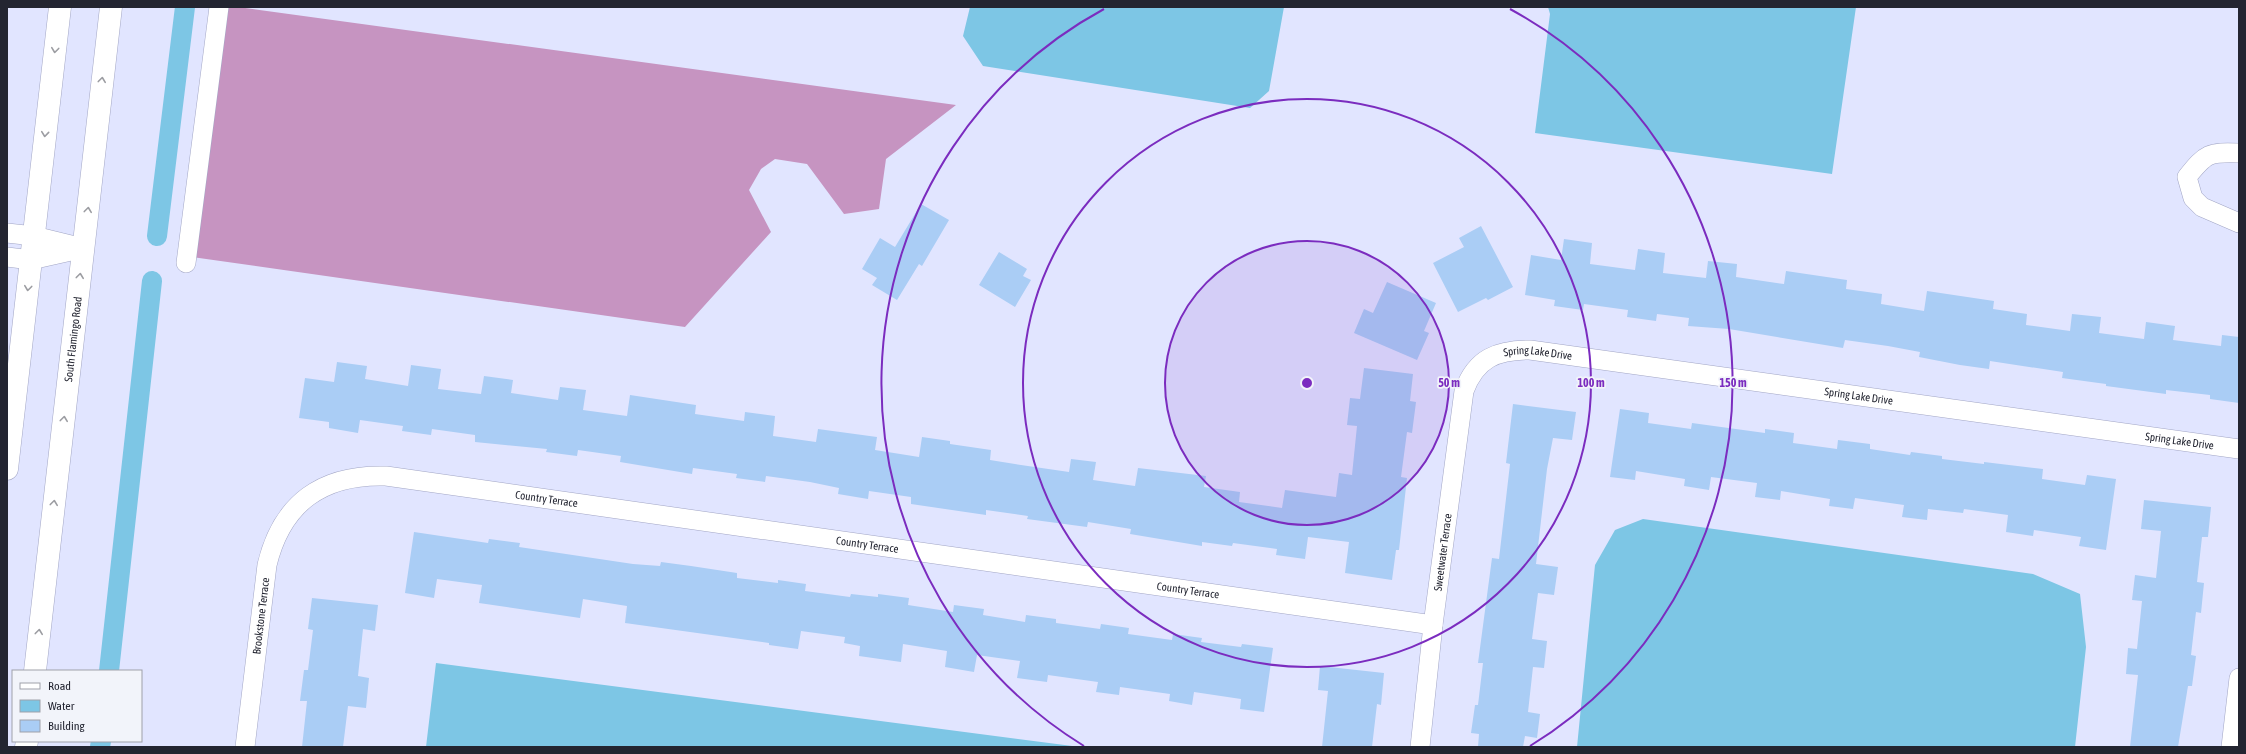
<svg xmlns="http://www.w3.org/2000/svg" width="2246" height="754" font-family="'Asap Condensed',sans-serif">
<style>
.forest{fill:#c694c1}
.water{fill:#7dc6e5}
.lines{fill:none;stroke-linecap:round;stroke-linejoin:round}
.canal{stroke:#7dc6e5;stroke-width:20}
.building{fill:#aacdf5}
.minor-casing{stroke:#a2a6c5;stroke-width:20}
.highway-casing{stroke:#a2a6c5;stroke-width:23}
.minor{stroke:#fff;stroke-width:19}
.highway{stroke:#fff;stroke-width:22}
.oneway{stroke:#9c9da2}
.ring{fill:none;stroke:#7b2cbf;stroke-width:2}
.labels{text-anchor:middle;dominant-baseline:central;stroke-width:3.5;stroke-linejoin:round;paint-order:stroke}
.street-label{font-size:11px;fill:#232531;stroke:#f2f4fa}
.centre{fill:#7b2cbf;stroke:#f2f4fa;stroke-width:2}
.ring-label{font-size:12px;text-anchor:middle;font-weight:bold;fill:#7b2cbf;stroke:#f2f4fa;stroke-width:3.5;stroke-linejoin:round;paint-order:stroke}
</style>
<rect width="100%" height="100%" fill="#e1e5ff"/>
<!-- forest -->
<path class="forest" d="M228 7H238L956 105 886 159 879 209 844 214 807 164 775 159 761 169 749 190 771 232 685 327 192 257Z"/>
<!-- water -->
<path class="water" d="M970 7H1284L1269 91 1250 108 983 66 963 36Z
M1548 7H1856L1832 174 1535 133 1550 14Z
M1643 519 2033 574 2080 594 2086 647 2075 747H1577L1595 565 1615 530Z
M436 663 1080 747H426Z"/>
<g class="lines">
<!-- canal -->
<path class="canal" d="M157 236 185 7
M109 671 152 281
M100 747 101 741"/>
</g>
<!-- building -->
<path class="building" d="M921 204 949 220 922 266 919 264 897 300 872 285 877 278 862 269 880 238 895 247Z
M1481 226 1513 287 1488 300 1486 298 1458 312 1433 263 1464 247 1459 238Z
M1564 239 1592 243 1590 264 1635 270 1638 249 1665 253 1663 273 1706 278 1708 261 1737 264 1736 277 1784 284 1786 271 1847 280 1846 289 1882 294 1881 304 1924 311 1927 291 1994 301 1993 309 2027 314 2026 325 2070 331 2072 314 2101 317 2099 333 2144 339 2146 322 2175 326 2173 340 2221 346 2222 335 2239 337V403L2210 399V395L2166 390V394L2106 386V384L2062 378 2063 372 1990 361 1989 369 1960 365 1919 357 1920 352 1888 346 1845 340 1843 348 1729 329 1688 326 1689 318 1657 314 1656 321 1627 317 1628 310 1584 304 1583 310 1554 306 1555 300 1525 295 1531 255 1561 260Z
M999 252 1027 269 1023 276 1031 280 1015 307 979 285Z
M1387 282 1436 303 1424 331 1429 333 1417 360 1354 333 1364 309 1373 313Z
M337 362 367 366 365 379 408 386 411 365 441 369 438 389 481 394 484 376 513 380 511 393 558 400 560 387 586 390 583 410 627 416 630 395 696 405 695 414 744 421 745 412 775 416 773 436 816 442 818 429 877 437 875 450 919 457 922 437 950 441V444L991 450 990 460 1021 465 1069 472 1071 459 1096 462 1093 480 1135 486 1138 468 1206 476 1204 487 1240 492 1239 502 1282 508 1285 490 1336 497 1339 473 1352 475 1357 426 1347 425 1350 398 1360 399 1364 368 1413 374 1410 401 1416 402 1412 433 1407 432 1401 477 1407 478 1399 550H1396L1392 580 1345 573 1349 542 1308 537 1305 559 1276 555 1277 549 1233 543 1232 546 1202 542V546L1130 534 1131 529 1088 522 1087 527 1027 519 1028 516 986 510V515L911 504V497L869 491 868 499 838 494 839 488 810 482 766 476 765 482 736 478 737 474 693 468 692 474 620 462 621 456 578 450 577 456 546 452 547 449 475 442V435L432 429 431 435 402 431 403 426 360 420 358 433 329 428V422L299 418 305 378 334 382Z
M1513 404 1576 412 1572 440 1553 438 1547 469 1536 564 1558 567 1554 595 1538 593 1532 639 1547 641 1544 668 1533 667 1528 712 1540 714 1537 738 1525 736 1523 747H1478L1479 734 1471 733 1475 705H1478L1483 663H1478L1492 558 1499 559 1510 464 1506 463Z
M1620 409 1649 413 1648 423 1691 429 1692 423 1765 433V429L1794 433 1793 443 1837 449 1838 440 1870 444V449L1910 455 1911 452 1942 456V459L1984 464V462L2043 469 2042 479 2085 485 2087 475 2116 479 2106 550 2079 546 2081 537 2034 530 2033 536 2006 532 2008 515 1964 509 1963 513 1928 509 1927 520 1902 517 1904 505 1855 498 1853 509 1829 506 1830 499 1781 491 1780 500 1755 497 1757 483 1711 477 1709 490 1684 486 1685 479 1636 471 1635 480 1610 477Z
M2144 500 2211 507 2208 537H2202L2197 582 2204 583 2201 613 2196 612 2191 655 2196 656 2192 686H2188L2178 747H2130L2138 675 2126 674 2128 648 2137 649 2142 601 2132 600 2135 575 2156 578 2161 531 2141 529Z
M414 532 488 543 489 539 520 543 519 547 633 564 660 566 661 562 691 566 737 573V578L778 583V580L806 584 805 591 850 597 851 594 878 597V594L909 598 908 605 953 612 954 605 984 609 983 615 1025 622 1026 615 1056 619V623L1100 629 1101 624 1129 628 1128 634 1172 640 1173 634 1202 638 1201 642 1241 647 1242 644 1273 648 1264 712 1240 709 1241 699 1194 692 1192 705 1169 701 1170 694 1120 687 1119 695 1096 692 1098 682 1048 675 1047 682 1017 678 1020 661 977 655 974 672 945 667 947 651 903 644 901 662 859 656 860 646 844 643 845 637 801 631 798 649 769 645V643L625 623 627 606 583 599 580 618 479 603 482 585 437 579 434 598 405 593Z
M312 598 378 605 375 631 363 629 358 676 369 678 366 708 348 706 343 747H302L307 701H300L304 670H308L313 630 308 629Z
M1320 666 1384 673 1381 705 1377 704 1372 747H1322L1328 691 1318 690Z"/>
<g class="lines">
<!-- minor casing -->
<g class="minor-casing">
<g id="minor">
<path d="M2239 153C2209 152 2206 153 2187 177L2193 198 2202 207 2239 223"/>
<path d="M7 233 34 236 83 248"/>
<path d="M7 257 31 260 80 249"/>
<path d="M186 263 219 7"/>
<path id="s1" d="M245 747 267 565C282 503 322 474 386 476L1433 625"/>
<path id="s2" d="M1420 747 1433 625 1464 391C1476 358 1497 350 1530 350L2239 449"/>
<path d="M2231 747 2239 678"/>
</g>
</g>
<!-- highway casing -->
<g class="highway-casing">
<g id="highway">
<path d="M7 469 60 7"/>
<path id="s3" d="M35 671 111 7"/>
<path d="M26 747 27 741"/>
</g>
</g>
<!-- minor -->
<use href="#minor" class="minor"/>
<!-- highway -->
<use href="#highway" class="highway"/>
</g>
<!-- one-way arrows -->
<defs><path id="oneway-chevron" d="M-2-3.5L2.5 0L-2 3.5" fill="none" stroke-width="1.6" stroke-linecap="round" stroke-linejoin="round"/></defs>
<g class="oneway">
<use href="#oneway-chevron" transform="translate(55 50) rotate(97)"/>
<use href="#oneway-chevron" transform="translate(102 80) rotate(-83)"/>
<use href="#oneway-chevron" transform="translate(45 134) rotate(96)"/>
<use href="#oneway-chevron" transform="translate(88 210) rotate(-83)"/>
<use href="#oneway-chevron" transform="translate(80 276) rotate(-83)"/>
<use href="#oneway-chevron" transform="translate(28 288) rotate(97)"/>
<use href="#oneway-chevron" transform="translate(64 419) rotate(-83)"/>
<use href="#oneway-chevron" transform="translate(54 503) rotate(-83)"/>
<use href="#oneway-chevron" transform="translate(39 632) rotate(-83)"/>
</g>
<!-- distance rings -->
<circle cx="1307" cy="383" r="142" fill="#7b2cbf" fill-opacity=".12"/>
<g class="ring">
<circle cx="1307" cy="383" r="142"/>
<circle cx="1307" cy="383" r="284"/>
<path d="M1084 746A426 426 0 0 1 1104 9M1510 9A426 426 0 0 1 1530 746"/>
</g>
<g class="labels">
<!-- street labels -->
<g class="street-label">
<text stroke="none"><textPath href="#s3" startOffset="334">South Flamingo Road</textPath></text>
<text stroke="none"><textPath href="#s2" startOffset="451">Spring Lake Drive</textPath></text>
<text stroke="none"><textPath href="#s2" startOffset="775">Spring Lake Drive</textPath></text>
<text stroke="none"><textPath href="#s2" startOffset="1099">Spring Lake Drive</textPath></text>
<text stroke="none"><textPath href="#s1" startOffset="509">Country Terrace</textPath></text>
<text stroke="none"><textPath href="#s1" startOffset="833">Country Terrace</textPath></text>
<text stroke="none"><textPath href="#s2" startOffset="196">Sweetwater Terrace</textPath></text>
<text stroke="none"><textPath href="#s1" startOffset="1157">Country Terrace</textPath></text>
<text stroke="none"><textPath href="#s1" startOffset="132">Brookstone Terrace</textPath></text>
</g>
</g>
<circle cx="1307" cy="383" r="6" class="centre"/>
<g class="ring-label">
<text x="1449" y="387">50 m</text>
<text x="1591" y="387">100 m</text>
<text x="1733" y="387">150 m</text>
</g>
<!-- border -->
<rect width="2246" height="754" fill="none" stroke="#232531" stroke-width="16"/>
<!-- legend -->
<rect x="12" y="670" width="130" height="72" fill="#f2f4fa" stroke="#9fa1aa"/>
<rect x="20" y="683" width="20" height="6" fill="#ffffff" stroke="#9fa1aa"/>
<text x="48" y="690" font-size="12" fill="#232531">Road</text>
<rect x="20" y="700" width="20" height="12" fill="#7dc6e5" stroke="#9fa1aa"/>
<text x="48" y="710" font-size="12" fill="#232531">Water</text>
<rect x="20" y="720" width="20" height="12" fill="#aacdf5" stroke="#9fa1aa"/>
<text x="48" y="730" font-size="12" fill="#232531">Building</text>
</svg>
